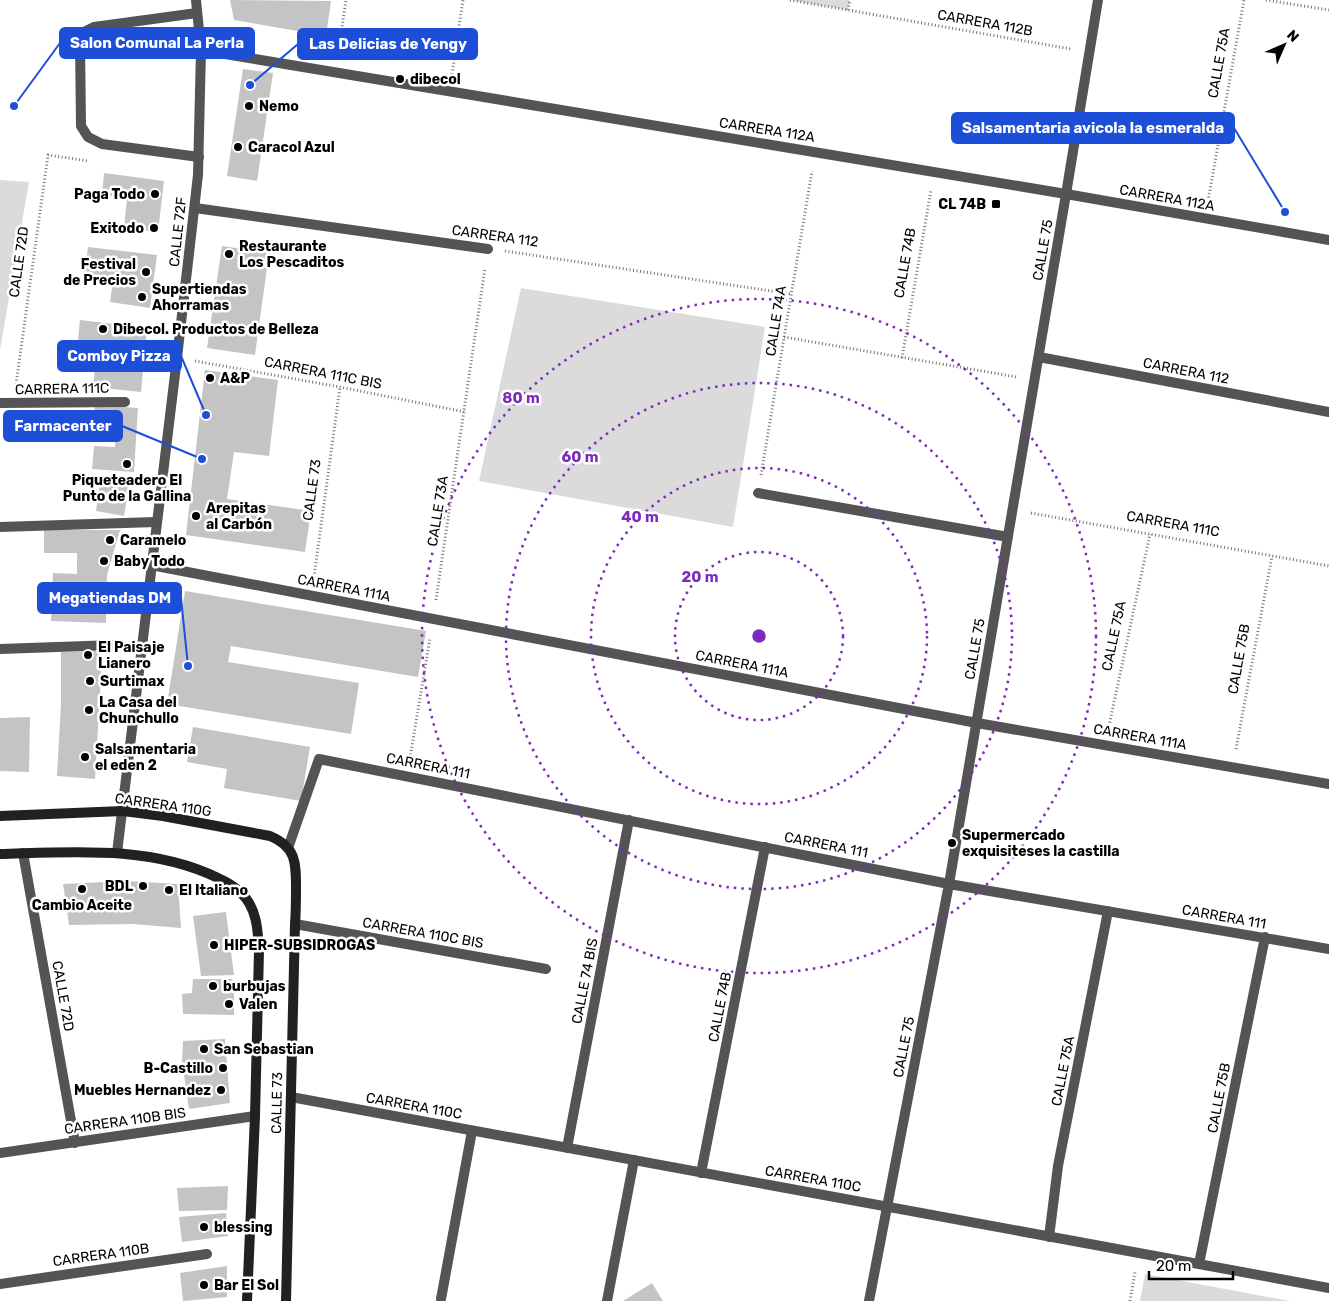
<svg xmlns="http://www.w3.org/2000/svg" width="1329" height="1301" font-family="Rubik,sans-serif">
<style>
.green{fill:#dbdbdb}
.building{fill:#c4c4c4}
.lines{fill:none;stroke-linecap:round;stroke-linejoin:round}
.path{stroke:#767676;stroke-width:3;stroke-dasharray:1 2.5;stroke-linecap:butt}
.service{stroke:#545454;stroke-width:10}
.pedestrian{stroke:#545454;stroke-width:10}
.minor{stroke:#545454;stroke-width:10}
.tertiary{stroke:#545454;stroke-width:10}
.secondary{stroke:#212121;stroke-width:10}
.ring{fill:none;stroke:#7b2cbf;stroke-width:2.5;stroke-dasharray:2.5 5}
.poi-dot{fill:#000;stroke:#fff;stroke-width:2}
.labels{text-anchor:middle;dominant-baseline:central;stroke-width:5;stroke-linejoin:round;paint-order:stroke}
.street-label{font-size:14px;fill:#000;stroke:#fff}
.poi-label{font-size:14px;font-weight:bold;fill:#000;stroke:#fff;text-anchor:start}
.centre{fill:#7b2cbf;stroke:#fff;stroke-width:2.5}
.ring-label{font-size:15px;text-anchor:middle;font-weight:bold;fill:#7b2cbf;stroke:#fff;stroke-width:5;stroke-linejoin:round;paint-order:stroke}
.leader{fill:none;stroke:#1d4ed8;stroke-width:2}
.callout-dot{fill:#1d4ed8;stroke:#fff;stroke-width:2}
.callout{fill:#1d4ed8;stroke:#1d4ed8;stroke-width:2}
.callout-label{font-size:15px;text-anchor:middle;font-weight:bold;fill:#fff}
</style>
<rect width="100%" height="100%" fill="#fff"/>
<!-- green -->
<path class="green" d="M790 0H850L848 10Z
M0 180 29 182 0 350Z
M521 288 765 327 733 527 479 481Z
M1145 1274 1290 1301H1140Z"/>
<!-- building -->
<path class="building" d="M230 0 331 1 326 36 234 20Z
M243 69 273 73 257 181 227 176Z
M104 173 164 181 158 232 124 228 127 198 102 195Z
M222 246 269 253 255 355 207 348Z
M88 247 157 255 150 308 110 302 113 281 84 278Z
M80 320 147 328 141 392 93 387 96 360 76 359Z
M205 370 278 380 269 456 234 452 227 499 311 511 305 552 186 535Z
M95 405 138 408 134 472 92 469 94 446 115 447 116 430 93 428Z
M100 483 129 487 124 516 96 511Z
M44 530H120L107 575 106 623 51 621 53 573 77 574V553H44Z
M185 591 426 631 418 677 231 646 228 662 359 683 351 734 167 704Z
M100 651 101 677 95 779 57 776 61 703V652Z
M30 717 29 772 0 771V718Z
M193 727 310 747 301 801 224 788 227 769 187 762Z
M126 881 178 884 181 928 133 924 69 925 63 884Z
M226 912 234 975 201 976 193 916Z
M193 979H232L234 993V1015L183 1014 182 994 192 993Z
M225 1039 230 1103 189 1109 182 1061 183 1041Z
M228 1186 227 1210 179 1211 177 1188Z
M226 1213 228 1236 182 1242 179 1217Z
M227 1266V1297L183 1301 180 1273Z
M652 1283 663 1301H623Z"/>
<g class="lines">
<!-- path -->
<path class="path" d="M790 0 1071 49
M1266 0 1329 10
M848 10 850 0
M338 54 346 0
M452 74 463 0
M1208 201 1244 0
M505 251 791 294
M784 337 1017 377
M902 358 931 190
M195 361 340 387 465 412
M16 384 48 155 88 161
M761 475 812 171
M1031 513 1329 566
M314 577 340 387
M436 600 485 268
M1109 726 1150 534
M1236 749 1272 556
M410 758 430 638
M1130 1301 1135 1272"/>
<!-- service -->
<path class="service" d="M197 13 94 27 84 32 80 43 81 126 88 137 102 144 199 157
M441 1299 472 1131
M607 1301 634 1160"/>
<!-- pedestrian -->
<path class="pedestrian" d="M23 853 75 1143
M0 1153 255 1116"/>
<!-- minor -->
<path class="minor" d="M195 208 488 249
M1039 357 1329 412
M0 403 125 402
M758 493 1008 537
M0 527 156 522
M151 565 977 723 1329 784
M0 649 115 645
M288 848 319 759 949 884 1329 949
M295 924 546 969
M291 1097 1329 1288
M567 1148 629 820
M701 1173 765 847
M1049 1237 1058 1166 1108 911
M1199 1264 1265 937
M0 1284 207 1254
M869 1301 949 884 1066 194 1098 0"/>
<!-- tertiary -->
<path class="tertiary" d="M201 50 1066 194 1329 240
M117 853 177 358 198 175 201 50 196 0"/>
<!-- secondary -->
<path class="secondary" d="M0 816 123 811 163 816 270 836C296 847 296 862 296 888 296 900 296 912 295 924L286 1301
M0 854C72 852 151 845 218 878 225 881 234 886 240 892 257 907 258 930 259 951L255 1116 247 1301"/>
</g>
<!-- distance rings -->
<g class="ring">
<circle cx="759" cy="636" r="84"/>
<circle cx="759" cy="636" r="168"/>
<circle cx="759" cy="636" r="253"/>
<circle cx="759" cy="636" r="337"/>
</g>
<!-- markers -->
<g class="poi-dot">
<circle cx="400" cy="79" r="5"/>
<circle cx="249" cy="106" r="5"/>
<circle cx="238" cy="147" r="5"/>
<circle cx="155" cy="194" r="5"/>
<rect x="991" y="199" width="10" height="10" rx="2.5"/>
<circle cx="154" cy="228" r="5"/>
<circle cx="229" cy="254" r="5"/>
<circle cx="146" cy="272" r="5"/>
<circle cx="142" cy="297" r="5"/>
<circle cx="103" cy="329" r="5"/>
<circle cx="210" cy="378" r="5"/>
<circle cx="127" cy="464" r="5"/>
<circle cx="196" cy="516" r="5"/>
<circle cx="110" cy="540" r="5"/>
<circle cx="104" cy="561" r="5"/>
<circle cx="88" cy="655" r="5"/>
<circle cx="90" cy="681" r="5"/>
<circle cx="89" cy="710" r="5"/>
<circle cx="85" cy="757" r="5"/>
<circle cx="952" cy="843" r="5"/>
<circle cx="143" cy="886" r="5"/>
<circle cx="82" cy="889" r="5"/>
<circle cx="169" cy="890" r="5"/>
<circle cx="214" cy="945" r="5"/>
<circle cx="213" cy="986" r="5"/>
<circle cx="229" cy="1004" r="5"/>
<circle cx="204" cy="1049" r="5"/>
<circle cx="223" cy="1068" r="5"/>
<circle cx="221" cy="1090" r="5"/>
<circle cx="204" cy="1227" r="5"/>
<circle cx="204" cy="1285" r="5"/>
</g>
<g class="labels">
<!-- street labels -->
<g class="street-label">
<text transform="translate(985 23) rotate(10)">CARRERA 112B</text>
<text transform="translate(1219 63) rotate(-80)">CALLE 75A</text>
<text transform="translate(767 130) rotate(9)">CARRERA 112A</text>
<text transform="translate(1167 198) rotate(10)">CARRERA 112A</text>
<text transform="translate(178 232) rotate(-84)">CALLE 72F</text>
<text transform="translate(495 236) rotate(8)">CARRERA 112</text>
<text transform="translate(1043 250) rotate(-80)">CALLE 75</text>
<text transform="translate(19 262) rotate(-82)">CALLE 72D</text>
<text transform="translate(905 263) rotate(-80)">CALLE 74B</text>
<text transform="translate(776 321) rotate(-81)">CALLE 74A</text>
<text transform="translate(1186 371) rotate(11)">CARRERA 112</text>
<text transform="translate(323 373) rotate(11)">CARRERA 111C BIS</text>
<text transform="translate(62 389) rotate(-1)">CARRERA 111C</text>
<text transform="translate(312 490) rotate(-82)">CALLE 73</text>
<text transform="translate(438 511) rotate(-81)">CALLE 73A</text>
<text transform="translate(1173 524) rotate(10)">CARRERA 111C</text>
<text transform="translate(344 588) rotate(11)">CARRERA 111A</text>
<text transform="translate(1114 636) rotate(-78)">CALLE 75A</text>
<text transform="translate(975 649) rotate(-80)">CALLE 75</text>
<text transform="translate(1239 659) rotate(-80)">CALLE 75B</text>
<text transform="translate(742 664) rotate(11)">CARRERA 111A</text>
<text transform="translate(1140 737) rotate(10)">CARRERA 111A</text>
<text transform="translate(428 766) rotate(11)">CARRERA 111</text>
<text transform="translate(163 805) rotate(8)">CARRERA 110G</text>
<text transform="translate(826 845) rotate(11)">CARRERA 111</text>
<text transform="translate(1224 917) rotate(10)">CARRERA 111</text>
<text transform="translate(423 933) rotate(10)">CARRERA 110C BIS</text>
<text transform="translate(585 981) rotate(-79)">CALLE 74 BIS</text>
<text transform="translate(63 996) rotate(80)">CALLE 72D</text>
<text transform="translate(720 1007) rotate(-79)">CALLE 74B</text>
<text transform="translate(904 1047) rotate(-79)">CALLE 75</text>
<text transform="translate(1063 1071) rotate(-79)">CALLE 75A</text>
<text transform="translate(1219 1098) rotate(-79)">CALLE 75B</text>
<text transform="translate(277 1103) rotate(-89)">CALLE 73</text>
<text transform="translate(414 1106) rotate(10)">CARRERA 110C</text>
<text transform="translate(125 1121) rotate(-8)">CARRERA 110B BIS</text>
<text transform="translate(813 1179) rotate(10)">CARRERA 110C</text>
<text transform="translate(101 1255) rotate(-8)">CARRERA 110B</text>
</g>
<!-- poi labels -->
<g class="poi-label">
<text x="410" y="79">dibecol</text>
<text x="259" y="106">Nemo</text>
<text x="248" y="147">Caracol Azul</text>
<text x="145" y="194" text-anchor="end">Paga Todo</text>
<text x="986" y="204" text-anchor="end">CL 74B</text>
<text x="144" y="228" text-anchor="end">Exitodo</text>
<text x="239" y="246">Restaurante<tspan x="239" dy="16">Los Pescaditos</tspan></text>
<text x="136" y="264" text-anchor="end">Festival<tspan x="136" dy="16">de Precios</tspan></text>
<text x="152" y="289">Supertiendas<tspan x="152" dy="16">Ahorramas</tspan></text>
<text x="113" y="329">Dibecol. Productos de Belleza</text>
<text x="220" y="378">A&amp;P</text>
<text x="127" y="480" text-anchor="middle">Piqueteadero El<tspan x="127" dy="16">Punto de la Gallina</tspan></text>
<text x="206" y="508">Arepitas<tspan x="206" dy="16">al Carbón</tspan></text>
<text x="120" y="540">Caramelo</text>
<text x="114" y="561">Baby Todo</text>
<text x="98" y="647">El Paisaje<tspan x="98" dy="16">Lianero</tspan></text>
<text x="100" y="681">Surtimax</text>
<text x="99" y="702">La Casa del<tspan x="99" dy="16">Chunchullo</tspan></text>
<text x="95" y="749">Salsamentaria<tspan x="95" dy="16">el eden 2</tspan></text>
<text x="962" y="835">Supermercado<tspan x="962" dy="16">exquisiteses la castilla</tspan></text>
<text x="133" y="886" text-anchor="end">BDL</text>
<text x="179" y="890">El Italiano</text>
<text x="82" y="905" text-anchor="middle">Cambio Aceite</text>
<text x="224" y="945">HIPER-SUBSIDROGAS</text>
<text x="223" y="986">burbujas</text>
<text x="239" y="1004">Valen</text>
<text x="214" y="1049">San Sebastian</text>
<text x="213" y="1068" text-anchor="end">B-Castillo</text>
<text x="211" y="1090" text-anchor="end">Muebles Hernandez</text>
<text x="214" y="1227">blessing</text>
<text x="214" y="1285">Bar El Sol</text>
</g>
</g>
<circle cx="759" cy="636" r="8" class="centre"/>
<g class="ring-label">
<text x="521" y="403">80 m</text>
<text x="580" y="462">60 m</text>
<text x="640" y="522">40 m</text>
<text x="700" y="582">20 m</text>
</g>
<!-- callouts -->
<path class="leader" d="M14 106L60 43M250 85L298 44M1285 212L1234 128M206 415L181 356M202 459L122 426M188 666L181 598"/>
<g class="callout-dot">
<circle cx="14" cy="106" r="5"/>
<circle cx="250" cy="85" r="5"/>
<circle cx="1285" cy="212" r="5"/>
<circle cx="206" cy="415" r="5"/>
<circle cx="202" cy="459" r="5"/>
<circle cx="188" cy="666" r="5"/>
</g>
<g class="callout">
<rect x="60" y="28" width="194" height="30" rx="5"/>
<rect x="298" y="29" width="179" height="30" rx="5"/>
<rect x="952" y="113" width="282" height="30" rx="5"/>
<rect x="58" y="341" width="123" height="30" rx="5"/>
<rect x="4" y="411" width="118" height="30" rx="5"/>
<rect x="38" y="583" width="143" height="30" rx="5"/>
</g>
<g class="callout-label">
<text x="157" y="48">Salon Comunal La Perla</text>
<text x="388" y="49">Las Delicias de Yengy</text>
<text x="1093" y="133">Salsamentaria avicola la esmeralda</text>
<text x="119" y="361">Comboy Pizza</text>
<text x="63" y="431">Farmacenter</text>
<text x="110" y="603">Megatiendas DM</text>
</g>
<!-- north arrow -->
<g transform="translate(1284 45) rotate(45)" stroke="#ffffff" stroke-width="4" paint-order="stroke">
<path d="M0-4L9 19L0 12L-9 19Z" fill="#000000"/>
<text y="-8" font-size="14" font-weight="bold" text-anchor="middle" fill="#000000">N</text>
</g>
<!-- scale -->
<path d="M1149 1271v8h84v-8" fill="none" stroke="#000000" stroke-width="2.5"/>
<text x="1156" y="1271" font-size="15" fill="#000000" stroke="#ffffff" stroke-width="4" paint-order="stroke">20 m</text>
</svg>
